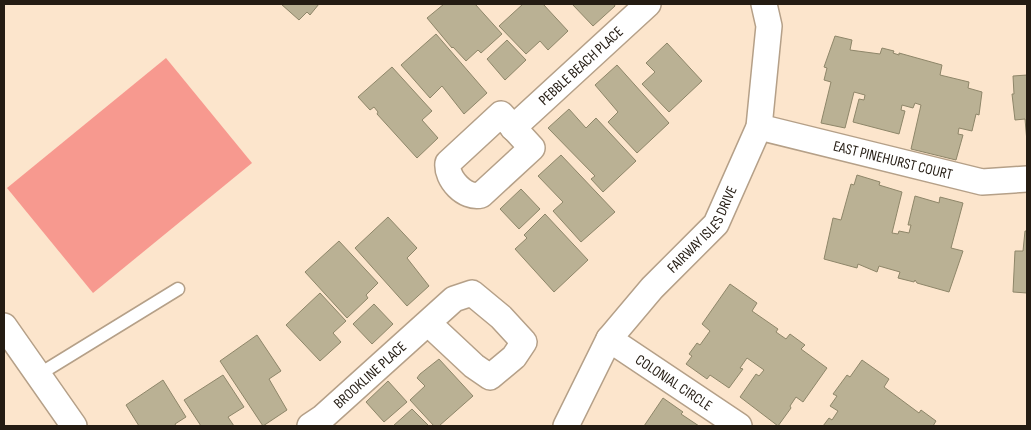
<svg xmlns="http://www.w3.org/2000/svg" width="1031" height="430" font-family="'Sofia Sans Condensed',sans-serif">
<style>
.green{fill:#f7998f}
.building{fill:#bab194;stroke:#8e8669}
.lines{fill:none;stroke-linecap:round;stroke-linejoin:round}
.lane-casing{stroke:#b5a088;stroke-width:15}
.street-casing{stroke:#b5a088;stroke-width:28}
.lane{stroke:#fff;stroke-width:12}
.street{stroke:#fff;stroke-width:25}
.labels{text-anchor:middle;dominant-baseline:central;stroke-width:4.5;stroke-linejoin:round;paint-order:stroke}
.street-label{font-size:15px;fill:#241c13;stroke:#fef5eb}
</style>
<rect width="100%" height="100%" fill="#fce5cc"/>
<!-- green -->
<path class="green" d="M166 58 252 163 93 293 7 188Z"/>
<!-- building -->
<path class="building" d="M281 4H319L310 15 307 12 299 20Z
M444 4H475L502 34 481 53 478 50 466 61 453 47 452 48 427 18Z
M523 4H543L568 31 548 50 540 41 526 54 499 26Z
M572 4H614L615 6 593 26Z
M436 34 487 93 464 114 442 86 430 98 401 65Z
M835 36 852 40 850 50 880 54 882 48 894 51 893 53 899 55V53L942 65 940 75 969 82 968 88 982 92 979 115 976 114 972 131 959 128 958 134 963 135 956 160 911 149 921 105 915 103 913 108 902 105 901 110 905 111 899 134 853 122 859 99 864 100 865 95 854 92 845 128 821 123 831 82 824 80 827 68 824 67Z
M507 40 526 60 505 80 487 59Z
M667 43 702 81 669 112 642 84 655 72 646 63Z
M617 65 669 123 637 153 608 122 618 112 595 85Z
M392 67 432 111 422 120 438 138 417 158 377 114 378 112 374 107 370 110 358 97Z
M1027 75V142L1025 119 1015 120 1012 94H1014L1013 76Z
M569 109 586 128 596 118 636 161 603 192 591 179 595 176 548 128Z
M561 155 615 212 581 242 553 211 563 202 538 176Z
M857 175 880 182 879 185 902 192 892 233 898 234 899 231 909 233 911 225H908L915 196 939 203 940 197 963 203 951 248 963 251 949 292 917 283 915 280 914 282 898 278 900 272 879 266 877 272 858 264 857 268 824 259 833 218 841 220 851 184 854 185Z
M521 189 540 209 519 229 500 209Z
M545 214 588 260 554 292 515 249 527 238 524 235Z
M388 217 417 248 407 258 429 286 407 306 355 248Z
M1025 231H1027V293L1013 292 1015 251H1023Z
M339 241 378 283 366 295 368 298 347 318 305 272Z
M730 284 757 303 752 311 778 329 776 332 786 339 790 334 805 345 801 349 827 368 803 402 796 397 790 406 791 408 778 426 740 397 756 374 759 376 764 370 747 358 740 368 743 369 729 388 710 375 707 379 686 364 692 356 689 354 697 343 700 345 710 331 702 324Z
M320 293 346 321 333 333 341 342 320 361 286 325Z
M374 304 393 324 372 344 353 324Z
M257 335 281 371 269 379 287 410 263 426 220 361Z
M439 359 473 396 439 426H434L410 400 425 386 417 378 420 374Z
M862 360 889 379 884 387 919 413 921 410 936 421 933 426H823L829 418 832 420 838 411 830 406 837 396 833 394 847 375 850 377Z
M223 375 244 407 228 417 234 426H201L184 400Z
M163 380 186 417 175 424 176 426H139L126 405Z
M388 381 407 402 384 422 366 402Z
M663 398 683 412 681 414 699 426H644Z
M412 409 429 426H393Z"/>
<g class="lines">
<!-- lane casing -->
<g class="lane-casing">
<path id="lane" d="M38 375 178 289"/>
</g>
<!-- street casing -->
<g class="street-casing">
<g id="street">
<path d="M501 114 532 148 481 195C465 199 446 179 448 163Z"/>
<path id="s1" d="M759 127 982 182 1027 179"/>
<path id="s2" d="M513 128 648 4"/>
<path d="M4 326 74 426"/>
<path id="s3" d="M609 339 739 426"/>
<path id="s4" d="M310 426 322 418 454 299 472 293 501 317 524 342 514 357 490 377 474 366 428 323"/>
<path id="s5" d="M566 426 609 339 652 288 716 224 759 127 769 26 764 4"/>
</g>
</g>
<!-- lane -->
<use href="#lane" class="lane"/>
<!-- street -->
<use href="#street" class="street"/>
</g>
<g class="labels">
<!-- street labels -->
<g class="street-label">
<text stroke="none"><textPath href="#s2" startOffset="92">PEBBLE BEACH PLACE</textPath></text>
<text stroke="none"><textPath href="#s1" startOffset="138">EAST PINEHURST COURT</textPath></text>
<text stroke="none"><textPath href="#s5" startOffset="242">FAIRWAY ISLES DRIVE</textPath></text>
<text stroke="none"><textPath href="#s4" startOffset="79">BROOKLINE PLACE</textPath></text>
<text stroke="none"><textPath href="#s3" startOffset="78">COLONIAL CIRCLE</textPath></text>
</g>
</g>
<!-- border -->
<rect width="1031" height="430" fill="none" stroke="#241c13" stroke-width="10"/>
</svg>
